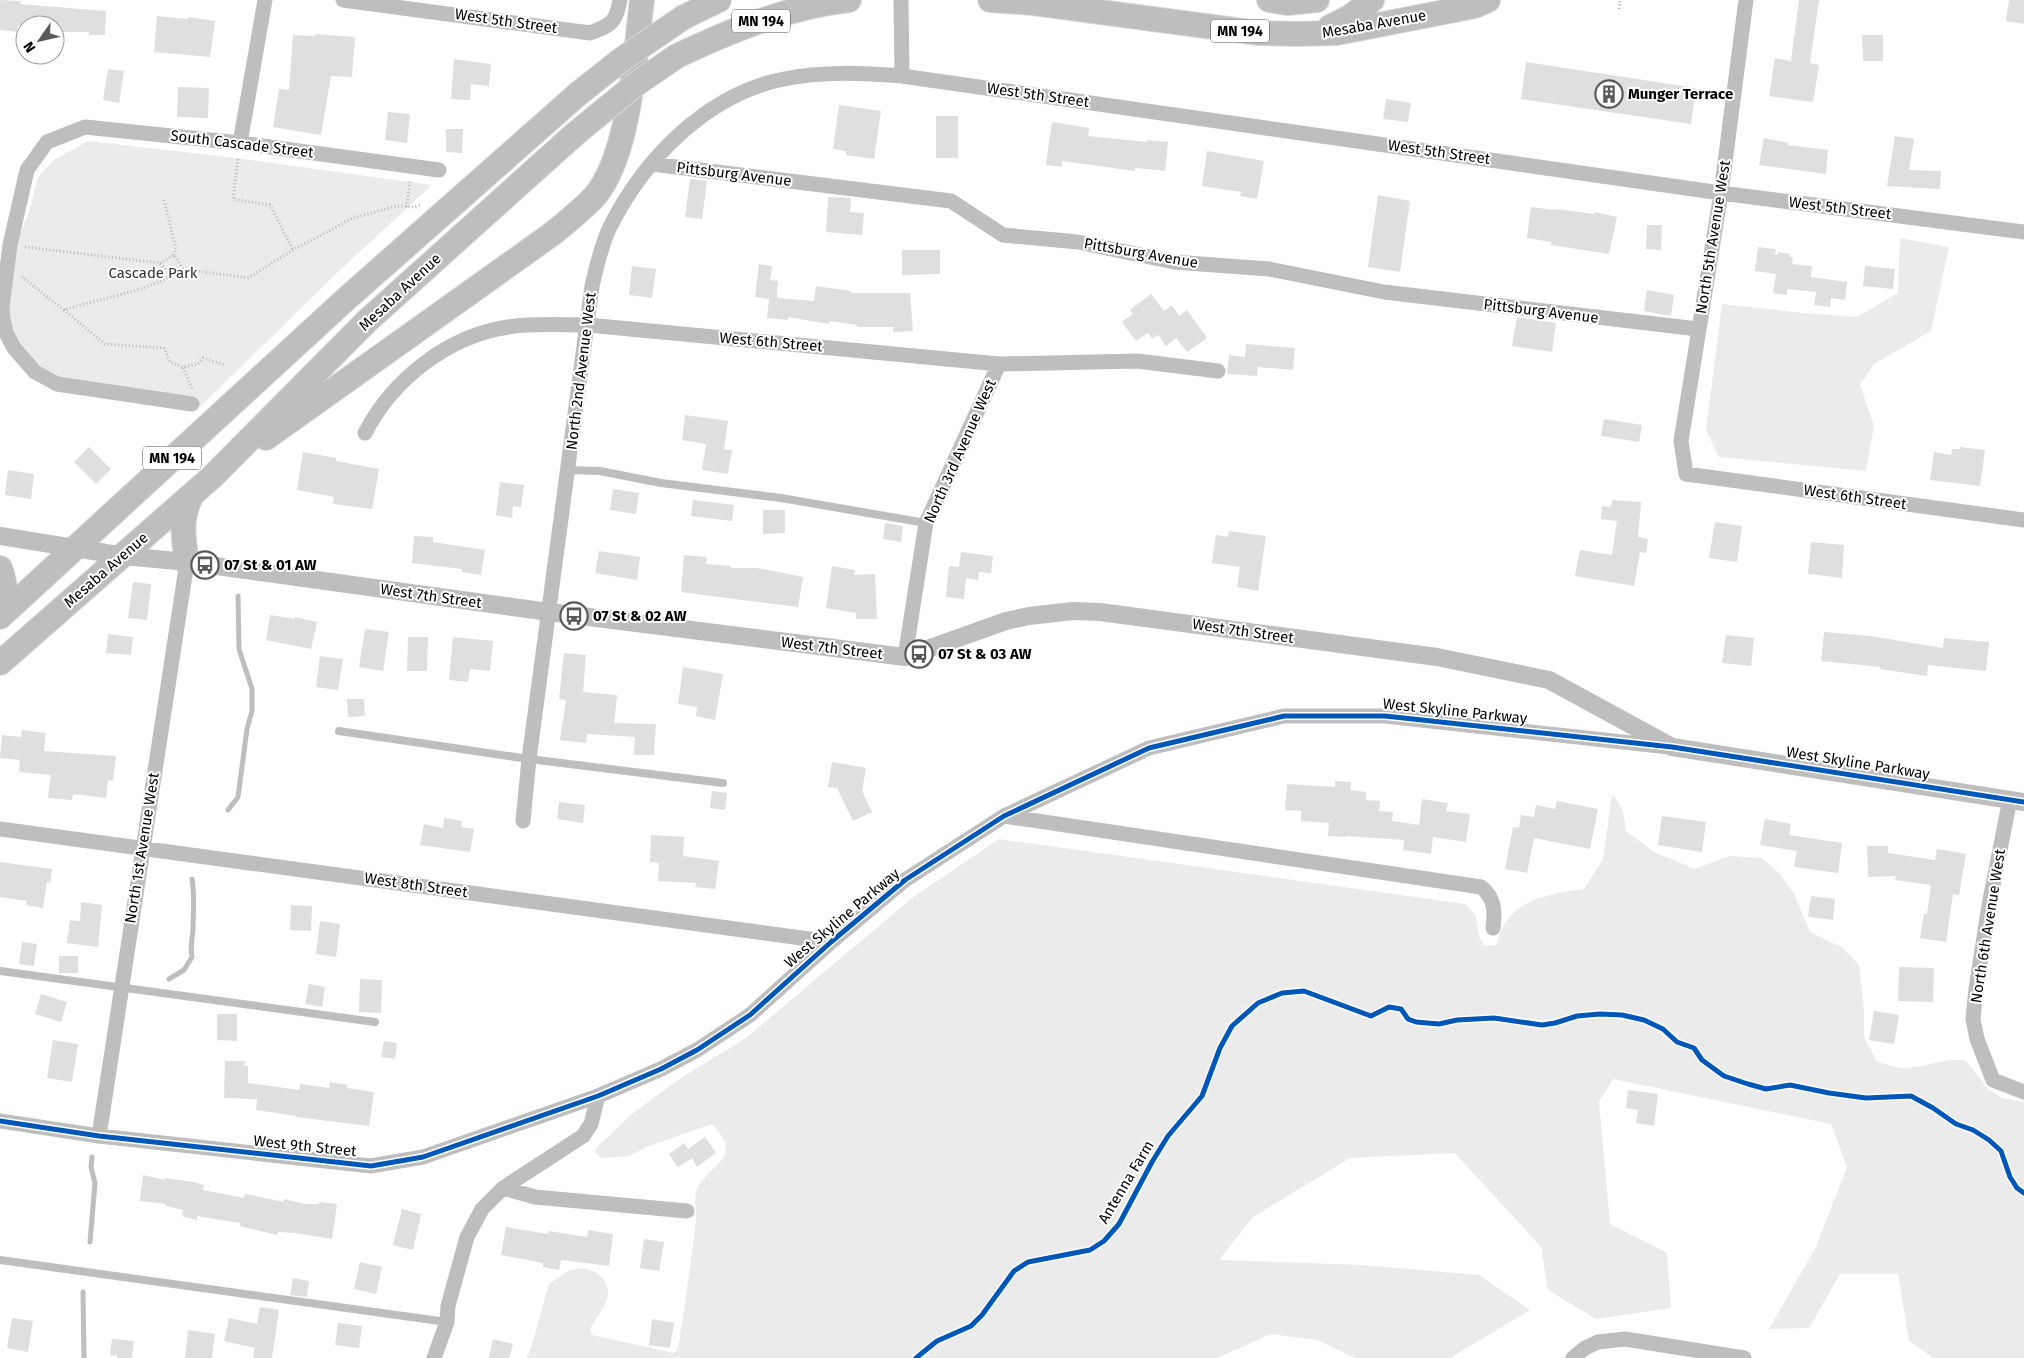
<svg xmlns="http://www.w3.org/2000/svg" width="2024" height="1358" font-family="'Fira Sans',sans-serif">
<style>
.green{fill:#ebebeb}
.lines{fill:none;stroke-linecap:round;stroke-linejoin:round}
.stream{stroke:#bebebe;stroke-width:5}
.building{fill:#dfdfdf}
.trunk-casing{stroke:#dbdbdb;stroke-width:26}
.path{stroke:#b9b9b9;stroke-width:3;stroke-dasharray:1 2.5;stroke-linecap:butt}
.service{stroke:#bebebe;stroke-width:8}
.minor{stroke:#bebebe;stroke-width:15}
.tertiary{stroke:#bebebe;stroke-width:18}
.trunk{stroke:#bebebe;stroke-width:24}
.trunk-bridge-casing{stroke:#dbdbdb;stroke-width:26;stroke-linecap:butt}
.trunk-bridge{stroke:#bebebe;stroke-width:24}
.cycleway-casing{stroke:#fff;stroke-width:8}
.cycleway{stroke:#0057b8;stroke-width:5}
.labels{text-anchor:middle;dominant-baseline:central;stroke-width:4;stroke-linejoin:round;paint-order:stroke}
.shield{fill:#fff;stroke:#4c4c4c;stroke-width:1}
.shield-label{font-size:14px;font-weight:bold;fill:#000}
.street-label{font-size:15px;fill:#000;stroke:#fff}
.poi-label{font-size:15px;font-weight:bold;fill:#000;stroke:#fff;text-anchor:start}
.park-label{font-size:15px;fill:#323232;stroke:#fff}
</style>
<rect width="100%" height="100%" fill="#fff"/>
<!-- green -->
<path class="green" d="M88 141 228 157 432 185 341 269 201 406 62 383 26 358 6 317 15 245 28 215 38 177 54 160Z
M1900 238 1949 247 1931 331 1874 364 1860 385 1874 426 1866 471 1719 457 1706 430 1722 304 1804 313 1857 317 1898 293Z
M1612 795C1624 806 1624 816 1626 831L1654 852 1695 869 1729 856 1762 858 1780 874 1794 894 1810 932 1843 948 1859 965 1864 1010V1037L1877 1062C1886 1064 1895 1068 1904 1068 1925 1068 1945 1057 1966 1061L1988 1089 2002 1098 2024 1102V1358H1934L1909 1341 1898 1274H1840L1809 1328 1769 1329 1816 1247 1847 1167 1831 1124 1613 1079 1599 1102 1610 1224 1667 1253 1671 1308 1596 1319 1548 1290 1541 1247 1455 1153 1350 1158 1253 1217 1219 1260 1362 1265 1479 1275 1530 1310 1450 1358H1355L1318 1340 1270 1334 1218 1358H526L531 1348 549 1284C556 1279 567 1270 576 1269 591 1266 609 1277 608 1294 607 1305 595 1319 590 1329L592 1335 674 1353 678 1349C685 1306 691 1263 696 1220 697 1211 693 1197 697 1189 711 1161 745 1159 712 1124L649 1146 629 1156 601 1158 595 1152 598 1146 633 1113 681 1078 746 1038 912 898 999 839 1465 904 1475 914 1480 939 1485 946 1496 945C1499 938 1501 929 1505 923 1522 897 1556 893 1584 889L1603 859Z"/>
<g class="lines">
<!-- stream -->
<path class="stream" d="M228 810 238 797 247 729 252 711V689L239 649 238 596
M169 979 184 970 192 957C190 946 192 941 193 930 193 913 195 896 192 879
M90 1242 95 1183 91 1167 92 1157
M83 1292 84 1358"/>
</g>
<!-- building -->
<path class="building" d="M0 0 21 1 20 4 106 11 105 35H89V32H55V25H18L17 32 0 30Z
M1799 0H1819L1810 63 1819 65 1813 102 1769 96 1775 58 1791 61Z
M2009 0H2024V24L2006 21Z
M157 16 188 19V17L215 21 210 57 154 52Z
M315 34 355 37 352 77 331 76 321 135 273 127 279 89 289 90 293 35 315 36Z
M1862 35H1883V61H1863Z
M454 59 491 64 489 86 471 84 470 100 451 99Z
M1526 62 1696 88 1691 124 1521 99Z
M108 69 124 71 119 103 103 100Z
M178 87 209 88 208 118 177 117Z
M1386 99 1411 103 1408 122 1383 119Z
M839 105 881 111 874 159 846 155V151L833 149Z
M388 112 410 114 407 143 385 140Z
M936 116H958V158H936Z
M1052 122 1089 128 1088 136 1147 142V140L1168 142 1165 171 1135 168V171L1062 161V167L1046 165Z
M446 129H463L462 153 446 152Z
M1895 136 1914 139 1909 170 1941 171 1940 189 1887 186Z
M1764 138 1789 143 1788 145 1828 150 1826 174 1759 165Z
M1207 151 1264 161 1257 199 1240 196 1241 192 1202 186Z
M690 179 707 181 702 219 685 217Z
M1378 195 1410 201 1400 272 1368 267Z
M828 197 851 198 850 212 864 213 862 235 826 232Z
M1531 207 1555 210V209L1594 214 1595 212 1617 217 1609 254 1551 245V242L1527 238Z
M1647 225H1662L1661 250 1646 249Z
M1758 247 1776 249 1775 255H1778V252L1790 254V257H1793L1792 264 1812 266 1811 277 1847 282 1845 300 1831 298 1830 307 1814 305 1816 292 1787 289V295L1773 293 1776 274 1755 271Z
M902 250H940V274L902 275Z
M759 264 772 266 770 280 778 281 777 298 814 301 816 286 851 291V293H910L913 331 893 332V327H857V325L829 321V324L788 317V320L767 318 769 299 755 297Z
M632 266 656 269 652 298 629 295Z
M1865 266 1895 269 1893 289 1863 286Z
M1647 290 1674 295 1671 316 1644 311Z
M1151 294 1164 311 1172 305 1179 316 1187 310 1207 338 1187 352 1176 338 1166 346 1158 335 1152 339 1148 333 1136 341 1122 322 1133 314 1130 310Z
M1517 317 1556 323 1552 352 1512 346Z
M1246 344 1295 348 1293 370 1258 367 1257 376 1227 374 1229 355 1245 357Z
M685 415 728 421 724 449 732 450 728 474 702 470 706 444 682 440Z
M1604 419 1642 425 1639 442 1601 436Z
M89 447 111 469 96 484 74 462Z
M1960 447 1985 450 1980 486 1930 480 1934 452 1951 455 1952 449H1960Z
M303 452 336 458V461L379 469 372 509 333 504 334 497 297 490Z
M8 470 34 474 31 499 5 495Z
M500 482 524 485 521 507 513 506 512 518 496 515Z
M613 489 639 493 636 514 610 510Z
M693 500 734 505 732 521 691 516Z
M1612 500 1641 502 1638 537 1648 539 1646 553 1640 552 1634 586 1575 576 1580 550 1612 555 1617 521 1601 519 1602 506 1611 507Z
M763 510H785V533L763 534Z
M1715 522 1742 526 1737 562 1709 558Z
M885 523 903 526 901 542 883 539Z
M1229 531 1266 536 1258 591 1237 587 1240 567 1212 563 1216 535 1228 537Z
M414 536 433 537V542L485 550 481 575 462 572V569L412 563Z
M1811 542 1844 545 1842 578 1808 574Z
M599 551 640 557 637 580 595 573Z
M961 552 993 556 991 573 979 572 978 580 966 578 964 599 946 597 949 566 959 567Z
M684 555 707 557 706 564 731 566V568H758L803 577 798 607 681 592Z
M832 566 855 570 854 575 875 574 877 619H856V613L826 608Z
M133 582 151 584 147 620 128 618Z
M270 615 295 619V617L317 622 311 649 266 640Z
M365 629 389 632 383 671 359 667Z
M1824 632 1870 636 1943 648 1944 638 1989 642 1986 671 1928 665 1927 676 1880 669 1881 667 1821 661Z
M108 634 133 637 131 655 106 653Z
M1726 635 1754 638 1751 666 1722 663Z
M408 637H428L427 671H407Z
M453 637 493 641 490 671 470 669 468 682 449 680Z
M564 653 586 655 583 692 617 695 614 723 656 724 654 755H634L635 737 587 734 586 743 560 740 566 700 559 699Z
M320 656 343 659 338 690 316 687Z
M683 667 723 674 715 720 696 716 697 707 678 704Z
M347 699H364L365 716 348 717Z
M22 730 46 733 44 751 116 756 113 781 108 780 106 798 73 794 72 800 48 798 51 775 19 772 20 760 0 758 2 735 21 737Z
M832 762 866 768 862 791 872 812 853 821 837 788 828 787Z
M1335 781 1351 782 1350 790 1366 792V800L1380 801 1379 811 1393 812 1392 821 1419 825 1422 799 1448 803 1446 811 1470 814 1466 842 1433 837 1431 854 1403 850 1404 840 1346 836V837L1328 836 1329 823 1301 821V811L1285 810 1287 784 1335 787Z
M712 791 727 793 725 810 710 808Z
M1557 801 1598 809 1590 849 1534 838 1527 873 1505 869 1513 827 1519 828 1521 815 1534 817 1536 805 1555 809Z
M559 802 585 805 583 823 557 819Z
M1662 816 1706 822 1702 852 1658 845Z
M444 818 462 821 461 827 474 829 470 852 420 845 424 824 443 828Z
M1765 819 1791 824 1789 835 1842 843 1838 873 1794 867 1797 851 1760 845Z
M651 835 684 837 683 856 719 861 715 889 695 887 696 883 658 881 659 863 650 862Z
M1867 846H1888V853L1935 860 1937 849 1966 854 1959 895 1953 894 1946 942 1920 938 1924 914H1927L1931 885 1895 880 1896 876 1868 877Z
M0 862 52 869 50 883 47 882 43 908 26 905 27 901 0 897Z
M1811 896 1835 899 1833 920 1808 917Z
M81 902 102 905 98 947 67 943 70 920 80 921Z
M291 905 312 906 311 931 290 930Z
M320 921 340 924 336 957 316 954Z
M22 942 37 944 34 966 19 964Z
M59 956H78V973H59Z
M1899 967 1934 968 1933 1002 1898 1001Z
M360 979 382 980 381 1013 359 1012Z
M309 984 325 987 322 1007 305 1004Z
M41 994 67 1002 61 1022 35 1014Z
M1874 1011 1899 1015 1894 1044 1869 1040Z
M217 1014H237V1041L217 1040Z
M53 1040 78 1044 72 1082 47 1078Z
M384 1041 397 1043 395 1059 381 1057Z
M225 1061H245L244 1066H248V1083L299 1090 300 1084 329 1088 330 1082 348 1085 347 1088 374 1092 369 1126 296 1117V1116L256 1110 257 1099 224 1098Z
M1628 1090 1658 1094 1654 1126 1636 1123 1638 1110 1626 1108Z
M705 1137 716 1153 697 1167 692 1158 678 1167 669 1154 684 1143 688 1149Z
M143 1175 165 1180V1178L193 1182 204 1185 203 1190 244 1198 245 1194 284 1202V1199L305 1204H319V1202L337 1204 332 1239 295 1233 278 1232 277 1235 240 1226V1223L197 1216V1220L182 1216 183 1210 166 1206V1204L140 1201Z
M402 1209 421 1214 413 1250 393 1245Z
M506 1227 548 1234 549 1231 587 1237 588 1230 613 1234 609 1266 561 1260 559 1270 543 1267V1263L501 1255Z
M644 1239 664 1242 659 1271 640 1268Z
M360 1262 382 1267 376 1294 354 1289Z
M293 1278 309 1281 307 1297 290 1295Z
M260 1307 279 1310 272 1358H253L255 1348 224 1341 229 1318 257 1324Z
M12 1318 33 1321 28 1352 7 1348Z
M652 1319 674 1323 670 1348 649 1345Z
M338 1323 362 1326 359 1348 335 1345Z
M188 1330 215 1334 212 1358H185Z
M112 1339 134 1341 132 1358H117V1356L110 1355Z
M493 1339 513 1344 509 1358H489Z"/>
<g class="lines">
<!-- trunk casing -->
<g class="trunk-casing">
<path id="trunk" d="M990 0 1033 3 1258 33 1297 34 1337 33 1475 6 1488 0
M1269 0 1287 3 1317 0
M684 17 719 0
M1330 27 1350 17 1372 0
M677 56C732 30 788 7 849 0
M266 438 552 234C567 222 582 210 595 196 630 155 635 54 642 0
M187 562C183 538 180 517 192 495
M0 568C6 583 7 599 0 614
M0 617 345 300 578 94
M0 663 212 477 367 321 575 134"/>
</g>
<!-- path -->
<path class="path" d="M1619 9 1620 0
M238 159 233 199 270 205 293 250
M164 200 176 249 174 255
M407 207 410 180
M25 247 160 263 172 276
M160 263 174 255 183 269
M22 277 64 310C103 297 149 292 183 269L248 278 293 250 353 218 397 206 414 207 420 205
M64 310 105 344 164 348 170 362 183 367
M192 388 183 367 198 364 203 358 225 365"/>
<!-- service -->
<path class="service" d="M568 470 600 471 661 483 781 498 926 523
M339 731 529 759 723 783
M0 971 375 1022
M0 1260 447 1322"/>
<!-- minor -->
<path class="minor" d="M343 0 590 33C611 25 616 23 620 0
M901 0 902 76
M1746 0 1721 193 1681 441 1686 474 2024 520
M240 143 265 0
M652 164 951 201 1003 235 1078 242 1174 262 1269 269 1384 292 1698 329
M192 404 57 384 35 372 14 348 6 333 3 319 2 307 10 245 27 170 47 142 85 127 240 143 439 170
M365 433C393 379 448 336 508 327 534 323 561 325 588 325L999 364 1137 361 1218 371
M905 657 926 523 999 364
M2010 799 1989 905 1976 989 1973 1019 1977 1039 1993 1080 2024 1092
M1004 816 1481 887C1495 898 1495 911 1493 928
M523 821 529 759 592 286C597 266 601 245 610 227 644 159 707 94 784 79 823 71 862 73 902 76L1721 193 2024 232
M0 829 831 942
M0 1121 99 1136 371 1166 423 1157 598 1096 661 1069 697 1050 750 1015 831 942 905 880 1004 816 1149 748 1284 716H1385L1669 747
M99 1136 187 562
M503 1188 535 1197 687 1211
M434 1358 447 1322 448 1306 467 1237 482 1209 503 1188 583 1136 591 1124 598 1096
M1573 1358 1585 1348 1598 1342 1625 1339 1744 1358"/>
<!-- tertiary -->
<path class="tertiary" d="M0 536 124 556 187 562 549 612 905 657 1006 621 1029 616 1073 611 1100 612 1437 657 1549 680 1672 747 2024 802"/>
<!-- trunk -->
<use href="#trunk" class="trunk"/>
<!-- trunk-bridge casing -->
<g class="trunk-bridge-casing">
<path id="trunk-bridge" d="M578 94 621 60 684 17
M575 134 636 84 677 56"/>
</g>
<!-- trunk-bridge -->
<use href="#trunk-bridge" class="trunk-bridge"/>
<!-- cycleway casing -->
<g class="cycleway-casing">
<path id="cycleway" d="M0 1121 99 1136 371 1166 423 1157 598 1096 661 1069 697 1050 750 1015 831 942 905 880 1004 816 1149 748 1284 716H1385L1672 747 2024 802
M916 1358 937 1341 971 1326 982 1315 1014 1271 1028 1262 1090 1250 1104 1241 1119 1224 1152 1162 1168 1136 1202 1096 1220 1048 1232 1026 1258 1003 1282 993 1304 991 1371 1016 1389 1007 1401 1009 1408 1019 1416 1022 1439 1024 1457 1020 1494 1018 1542 1025 1555 1023 1577 1016 1600 1014 1622 1015 1644 1020 1663 1029 1677 1042 1694 1048 1702 1060 1724 1076 1748 1084 1766 1089 1790 1085 1829 1093 1866 1098 1911 1096 1933 1108 1956 1124 1973 1130 1989 1140 2001 1151 2010 1177 2017 1188 2024 1193"/>
</g>
<!-- cycleway -->
<use href="#cycleway" class="cycleway"/>
</g>
<!-- icons -->
<defs>
<g id="building-ring" transform="scale(1.4375)"><circle r="9.5" fill="#fff" stroke="#595959" stroke-width="1.5"/><path d="M-4-6H4V6H1V3H-1V6H-4ZM-2.5-4.3h1.7v1.8h-1.7ZM.8-4.3h1.7v1.8H.8ZM-2.5-1h1.7V.8h-1.7ZM.8-1h1.7V.8H.8Z" fill="#595959"/></g>
<g id="bus-ring" transform="scale(1.4375)"><circle r="9.5" fill="#fff" stroke="#595959" stroke-width="1.5"/><path d="M-5-6H5V4H4V6H2V4H-2V6H-4V4H-5ZM-3.5-4V0h7V-4ZM-3.5 1.2v1.5H-2V1.2ZM2 1.2v1.5H3.5V1.2Z" fill="#595959"/></g>
</defs>
<g fill-rule="evenodd">
<use href="#building-ring" x="1609" y="94"/>
<use href="#bus-ring" x="205" y="565"/>
<use href="#bus-ring" x="574" y="616"/>
<use href="#bus-ring" x="919" y="654"/>
</g>
<g class="labels">
<!-- shield labels -->
<g class="shield">
<rect x="732" y="9.5" width="58" height="23" rx="4"/>
<rect x="1211" y="19.5" width="58" height="23" rx="4"/>
<rect x="143" y="446.5" width="58" height="23" rx="4"/>
</g>
<g class="shield-label">
<text x="761" y="21">MN 194</text>
<text x="1240" y="31">MN 194</text>
<text x="172" y="458">MN 194</text>
</g>
<!-- street labels -->
<g class="street-label">
<text transform="translate(506 21) rotate(8)">West 5th Street</text>
<text transform="translate(1374 24) rotate(-10)">Mesaba Avenue</text>
<text transform="translate(1038 95) rotate(8)">West 5th Street</text>
<text transform="translate(242 144) rotate(7)">South Cascade Street</text>
<text transform="translate(1439 152) rotate(8)">West 5th Street</text>
<text transform="translate(734 174) rotate(7)">Pittsburg Avenue</text>
<text transform="translate(1840 208) rotate(7)">West 5th Street</text>
<text transform="translate(1713 237) rotate(-81)">North 5th Avenue West</text>
<text transform="translate(1141 253) rotate(10)">Pittsburg Avenue</text>
<text transform="translate(400 292) rotate(-43)">Mesaba Avenue</text>
<text transform="translate(1541 311) rotate(7)">Pittsburg Avenue</text>
<text transform="translate(771 342) rotate(5)">West 6th Street</text>
<text transform="translate(581 371) rotate(-83)">North 2nd Avenue West</text>
<text transform="translate(960 451) rotate(-66)">North 3rd Avenue West</text>
<text transform="translate(1855 497) rotate(8)">West 6th Street</text>
<text transform="translate(106 570) rotate(-41)">Mesaba Avenue</text>
<text transform="translate(431 596) rotate(8)">West 7th Street</text>
<text transform="translate(1243 631) rotate(8)">West 7th Street</text>
<text transform="translate(832 648) rotate(7)">West 7th Street</text>
<text transform="translate(1455 711) rotate(6)">West Skyline Parkway</text>
<text transform="translate(1858 763) rotate(9)">West Skyline Parkway</text>
<text transform="translate(142 848) rotate(-81)">North 1st Avenue West</text>
<text transform="translate(416 885) rotate(8)">West 8th Street</text>
<text transform="translate(842 918) rotate(-40)">West Skyline Parkway</text>
<text transform="translate(1988 926) rotate(-81)">North 6th Avenue West</text>
<text transform="translate(305 1146) rotate(6)">West 9th Street</text>
<text transform="translate(1126 1182) rotate(-59)">Antenna Farm</text>
</g>
<!-- poi labels -->
<g class="poi-label">
<text x="1628" y="94">Munger Terrace</text>
<text x="224" y="565">07 St &amp; 01 AW</text>
<text x="593" y="616">07 St &amp; 02 AW</text>
<text x="938" y="654">07 St &amp; 03 AW</text>
</g>
<!-- park labels -->
<g class="park-label">
<text x="153" y="273">Cascade Park</text>
</g>
</g>
<!-- north arrow -->
<g transform="translate(40 40) rotate(236)"><circle r="24" fill="#ffffff" stroke="#999999"/>
<path d="M0-4L9 19L0 12L-9 19Z" fill="#595959"/>
<text y="-8" font-size="14" font-weight="bold" text-anchor="middle" fill="#000000">N</text>
</g>
</svg>
